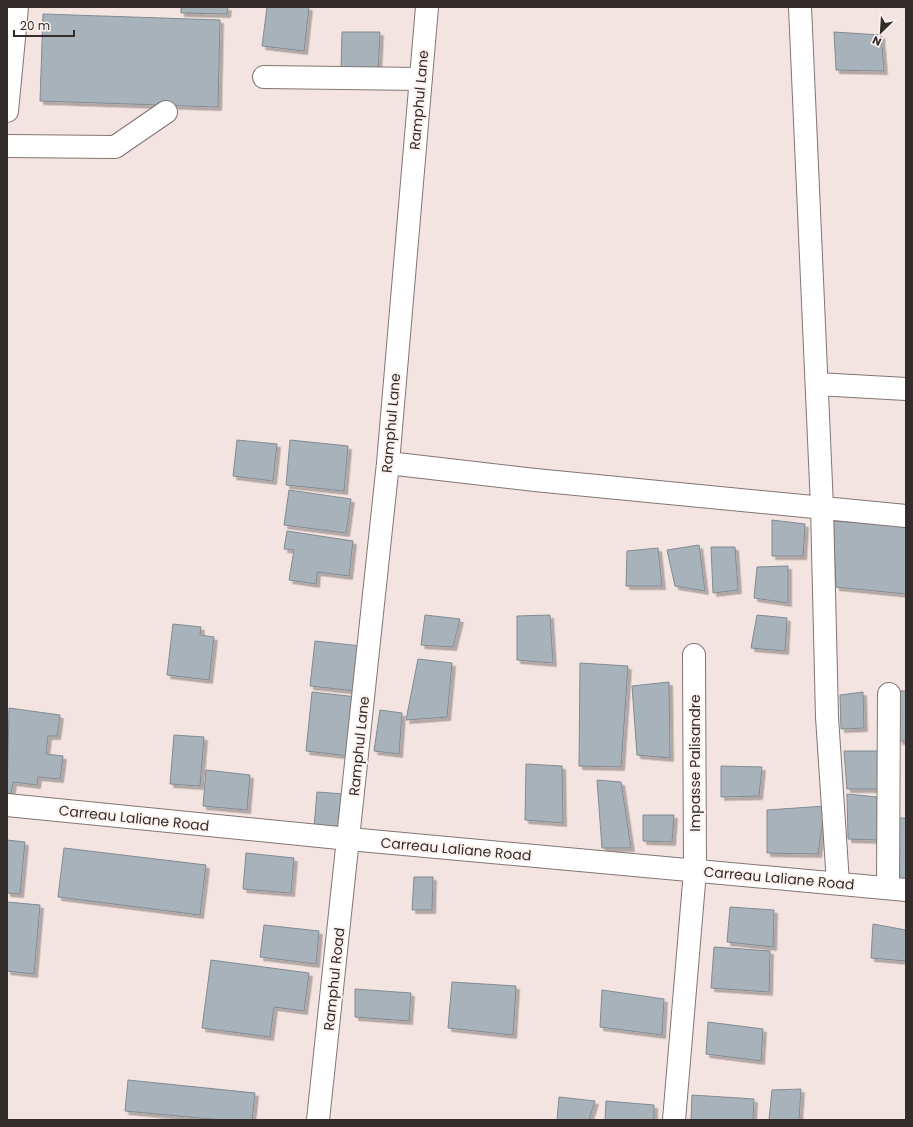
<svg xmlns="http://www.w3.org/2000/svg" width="913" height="1127" font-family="Poppins,sans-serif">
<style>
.building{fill:#a7b2ba;stroke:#808b92;filter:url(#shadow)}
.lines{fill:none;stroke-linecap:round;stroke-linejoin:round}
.minor-casing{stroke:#827572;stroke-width:24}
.minor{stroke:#fff;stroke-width:22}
.labels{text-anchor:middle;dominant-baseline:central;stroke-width:4;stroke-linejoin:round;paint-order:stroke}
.street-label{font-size:14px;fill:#322d2b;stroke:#fef2ef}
</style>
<defs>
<filter id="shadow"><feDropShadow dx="3.5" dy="3.5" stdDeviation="0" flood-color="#0004"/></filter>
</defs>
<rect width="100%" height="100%" fill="#f3e4e1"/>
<!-- building -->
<path class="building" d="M181 7H228L227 14 181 13Z
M267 7H309L304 51 262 46Z
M43 14 220 20 218 107 40 101Z
M342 32H380L378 71 341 70Z
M834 32 881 35 884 71 836 70Z
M237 440 277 444 273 481 233 476Z
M290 440 348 446 344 491 286 485Z
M289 490 351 499 346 533 284 525Z
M772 520 805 524 803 556H772Z
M833 521 906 526V594L836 587Z
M287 531 353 541 349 576 317 572 316 584 289 580 294 550 284 549Z
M699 545 705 591 675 586 667 550Z
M711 547H735L738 590 713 593Z
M658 548 662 586H626L627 551Z
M788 566V603L754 598 757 567Z
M425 615 460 619 453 647 421 645Z
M550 615 553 663 517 660V616Z
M757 615 787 618 785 651 751 648Z
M173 624 201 627 200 635 214 637 209 680 167 675Z
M315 641 361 646 356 691 310 686Z
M418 659 452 663 447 717 406 720Z
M580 663 628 666 621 767 579 766Z
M669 682 670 758 637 755 632 686Z
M898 691H906V741H899Z
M312 692 357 697 350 756 306 751Z
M863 692 864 728 841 729 840 695Z
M9 708 60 715 57 736H48L46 754 63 756 60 779 38 777 37 785 13 782 11 794 7 793Z
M380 710 402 713 399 754 374 751Z
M174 735 204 737 200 786 170 784Z
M844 751H882V789H847Z
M526 764 562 766 563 823 525 820Z
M721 766 762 767 759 796 721 797Z
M206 770 250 775 247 810 203 806Z
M597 780 621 782 631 848H602Z
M317 792 345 794 342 830 314 828Z
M847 794 877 797 878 840 848 839Z
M825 806 818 854 767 853V810Z
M643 815H674L672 842 643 841Z
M896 818H906V882L897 881Z
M7 840 25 842 20 894 7 893Z
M64 848 206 865 200 915 58 897Z
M246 853 294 858 291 893 243 889Z
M414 877H433L432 910H412Z
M7 902 40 905 34 974 7 971Z
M730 907 774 910 773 947 727 942Z
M873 924 906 930V961L871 958Z
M264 925 319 931 316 964 260 957Z
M714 947 770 951 769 992 711 988Z
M211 960 309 973 304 1011 274 1007 270 1037 202 1028Z
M452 982 516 986 513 1035 448 1028Z
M355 989 411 993 409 1021 355 1017Z
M602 990 664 999 662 1035 600 1027Z
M708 1022 763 1029 761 1061 706 1054Z
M128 1080 255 1093 252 1120H221L125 1111Z
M801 1089 799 1120H769L772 1090Z
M692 1095 754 1099 753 1120H691Z
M559 1097 595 1101 589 1120H557Z
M606 1101 654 1105V1120H605Z"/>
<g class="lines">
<!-- minor casing -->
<g class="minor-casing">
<path id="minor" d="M800 7 822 507 827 717 838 883
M264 77 421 79
M7 111 17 7
M7 146 115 147 166 112
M817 384 906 389
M388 463 535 480 906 516
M7 805 349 839 906 890
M888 888 889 694
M318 1120 388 463 427 7
M674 1120 695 871 694 655"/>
</g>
<!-- minor -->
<use href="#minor" class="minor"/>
</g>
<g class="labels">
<!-- street labels -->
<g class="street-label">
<text transform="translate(419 100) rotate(-85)">Ramphul Lane</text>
<text transform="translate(391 423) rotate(-85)">Ramphul Lane</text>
<text transform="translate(359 746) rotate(-84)">Ramphul Lane</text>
<text transform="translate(695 763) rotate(-90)">Impasse Palisandre</text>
<text transform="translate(134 818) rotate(6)">Carreau Laliane Road</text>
<text transform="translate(456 849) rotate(5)">Carreau Laliane Road</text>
<text transform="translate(779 878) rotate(5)">Carreau Laliane Road</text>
<text transform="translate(334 979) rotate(-84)">Ramphul Road</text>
</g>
</g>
<!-- border -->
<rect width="913" height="1127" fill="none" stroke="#322d2b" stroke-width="16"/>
<!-- north arrow -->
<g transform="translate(881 32) rotate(205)" stroke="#fef2ef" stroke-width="3" paint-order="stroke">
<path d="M0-3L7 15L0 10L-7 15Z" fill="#322d2b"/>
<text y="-6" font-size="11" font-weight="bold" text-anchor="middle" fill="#322d2b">N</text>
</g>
<!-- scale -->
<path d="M14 30v6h60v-6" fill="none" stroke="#322d2b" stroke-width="2"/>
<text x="20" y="30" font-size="12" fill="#322d2b" stroke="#fef2ef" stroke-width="3" paint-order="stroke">20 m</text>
</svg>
